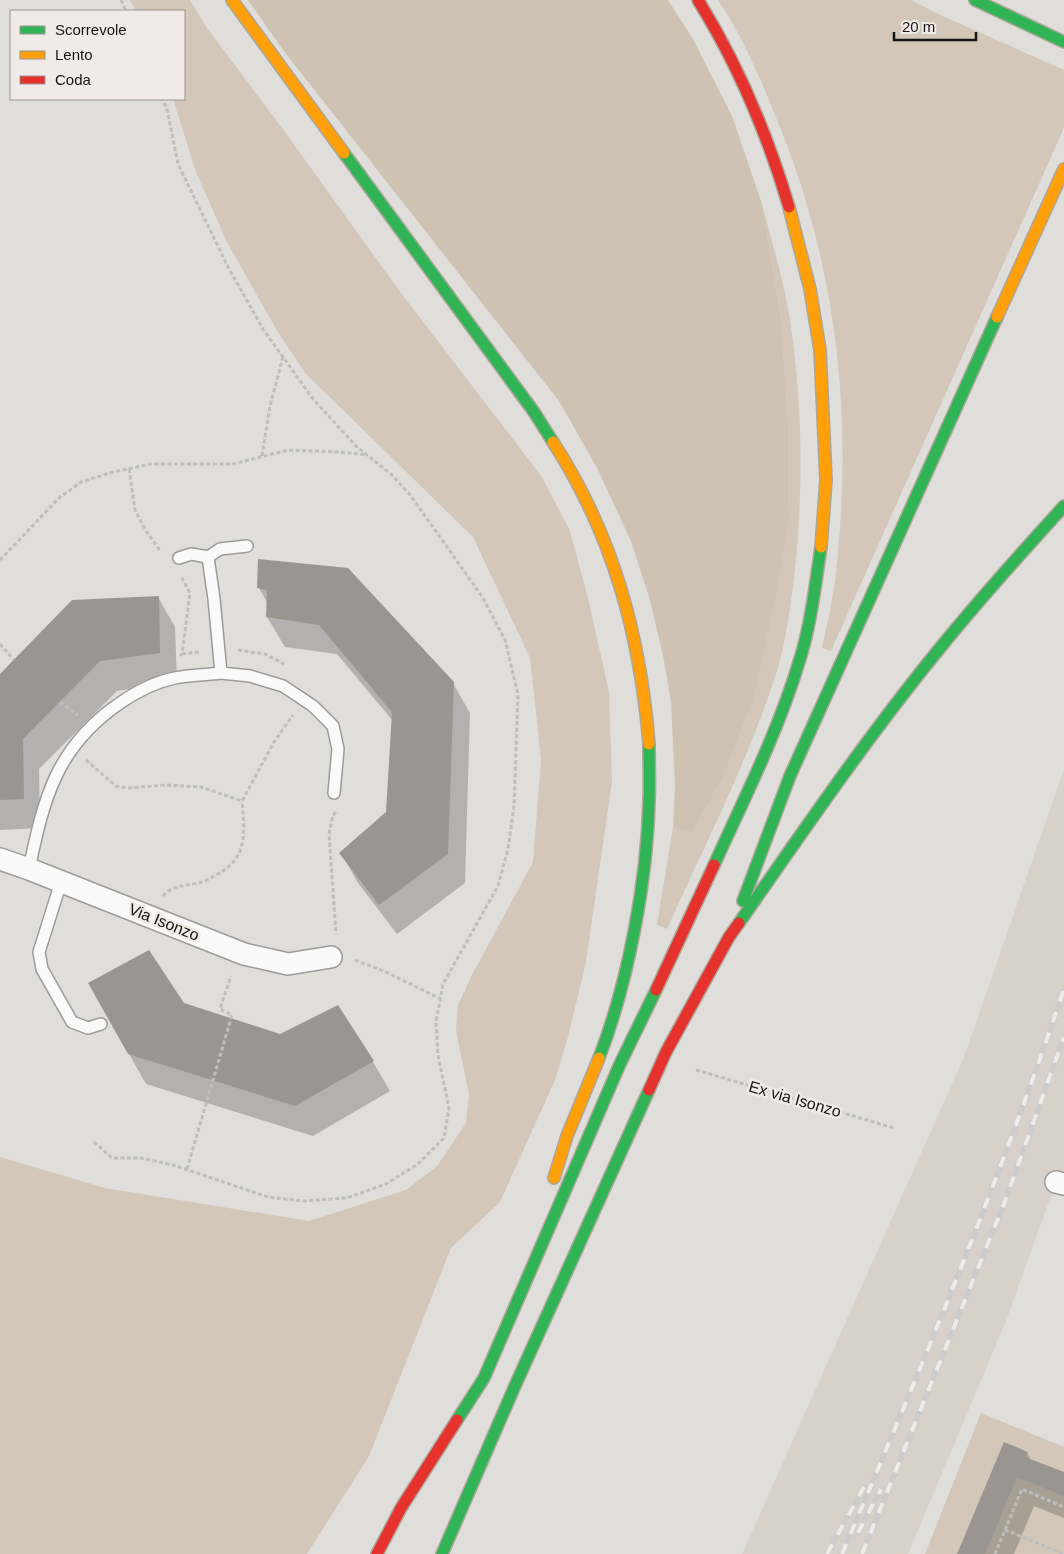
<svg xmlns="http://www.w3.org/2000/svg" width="1064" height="1554" font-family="Arial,sans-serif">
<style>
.built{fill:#d7d1ca}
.green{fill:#d2c7b9}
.forest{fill:#cec2b3}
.shadow{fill:#0003}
.building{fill:#999590}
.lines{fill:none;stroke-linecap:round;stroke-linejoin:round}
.lane-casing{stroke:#9d9b9a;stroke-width:14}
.street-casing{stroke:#9d9b9a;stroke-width:24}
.fast-casing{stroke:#aca799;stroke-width:14}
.slow-casing{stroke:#aca799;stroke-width:14}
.jam-casing{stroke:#aca799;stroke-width:14}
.path{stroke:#bebebe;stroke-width:3;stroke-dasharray:4 2.5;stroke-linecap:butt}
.lane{stroke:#fafafa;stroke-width:11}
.street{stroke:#fafafa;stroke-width:21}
.fast{stroke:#30b455;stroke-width:11}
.slow{stroke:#ff9f0a;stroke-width:11}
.jam{stroke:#e5322d;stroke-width:11}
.rail-casing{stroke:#ccc;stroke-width:5.5}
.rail{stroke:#f0ebe6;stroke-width:4;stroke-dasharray:11;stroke-linecap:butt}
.labels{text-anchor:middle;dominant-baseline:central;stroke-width:5;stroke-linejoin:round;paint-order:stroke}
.street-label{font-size:16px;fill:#171614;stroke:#f0ebe6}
</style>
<rect width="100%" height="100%" fill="#e0dedb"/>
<!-- built -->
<path class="built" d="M1064 769V1184L1056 1182 1006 1321 908 1554H742L964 1057Z"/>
<!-- green -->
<path class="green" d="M130 0H190L207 28 285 132 398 289 542 477 570 531 588 598 609 692 612 781 586 962 568 1037 555 1080 500 1202 451 1248 369 1456 307 1554H0V1157L105 1188 309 1221 406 1190 437 1166 466 1123 469 1094 456 1031 458 1005 472 975 533 862 541 760 530 658 473 537 306 374 276 329 227 242 196 172 173 99H184V11H136Z
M718 0H911L936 13 1064 70V128L831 651 822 648C827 625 832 603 835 581 854 419 838 266 775 115 760 77 741 34 718 0Z
M762 204C771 240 783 277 789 314 803 402 804 490 794 578 790 609 786 642 777 671 749 760 705 844 667 929L657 925 673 827 692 831 789 522 788 418 780 311Z
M981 1413 1064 1447V1554H925Z"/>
<!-- forest -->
<path class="forest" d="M248 0H668L693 39 732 116 762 204 780 311 788 418 789 522 773 609 755 693 723 776 692 832 673 827 675 785 671 702 663 655 649 597 631 541 597 468 559 401 283 50Z"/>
<!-- shadow -->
<path class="shadow" d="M260 561 453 683 470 713 465 883 397 934 358 883 341 853 387 813 393 721 337 654 285 647 267 617 268 604 259 588Z
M158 597 175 627 177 682 117 691 39 769 40 828 0 830V675Z
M183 1004 280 1035 373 1062 390 1091 313 1136 146 1084 129 1054Z
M1027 1453 1031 1460 1064 1474V1518L1034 1506 1014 1554H959Z"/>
<!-- building -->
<path class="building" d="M258 559 348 568 454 682 448 854 379 905 339 853 386 812 392 712 319 625 266 617 267 590 257 588Z
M159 596 160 653 100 661 23 739 24 799 0 800V674L72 600Z
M149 950 184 1003 280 1034 338 1005 374 1061 295 1106 128 1054 88 983Z
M1004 1442 1028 1452 1025 1457 1064 1472V1496L1017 1477 985 1554H957Z"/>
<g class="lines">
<!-- lane casing -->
<g class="lane-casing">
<path id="lane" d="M208 557 220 549 247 546
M221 673 250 676 283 686 313 706 333 726 338 749 334 793
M29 869C44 798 56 747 120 703 136 692 155 682 175 678 189 675 206 675 221 673L214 599 208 557 191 554 179 558
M61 882 39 952 42 969 72 1022 88 1028 101 1024"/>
</g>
<!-- street casing -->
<g class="street-casing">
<path id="street" d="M0 859 29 869 244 954 288 964 331 957
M1056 1182 1064 1184"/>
</g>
<!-- fast casing -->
<g class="fast-casing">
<path id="fast" d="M975 0 1064 42
M344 153 534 412 553 442
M714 865C744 799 778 732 799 662 811 625 815 586 821 547
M743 901 790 776 997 317
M739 923C804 830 868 736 940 648 980 599 1022 552 1064 506
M599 1058C628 983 647 882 649 801 650 782 649 763 649 744
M457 1420 484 1378 620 1064 656 990
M442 1554 514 1388 649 1090"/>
</g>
<!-- slow casing -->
<g class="slow-casing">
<path id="slow" d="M232 0 344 153
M789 207 810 289 820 350 826 480 821 547
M997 317 1064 169
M553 442C613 535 640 634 649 744
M554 1178 567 1136 599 1058"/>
</g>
<!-- jam casing -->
<g class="jam-casing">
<path id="jam" d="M698 0C739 66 767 133 789 207
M656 990 714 865
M649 1090 666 1052 729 937 739 923
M377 1554 401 1508 457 1420"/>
</g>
<!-- path -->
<path class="path" d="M121 0 126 11
M262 456 270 406 283 357
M129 469 135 510 146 531 161 552
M0 560 59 498 81 482 113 472 151 464H233L288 450 341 452 368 455
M0 644 14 660
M238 650 265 654 284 664
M182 654 199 652
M180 656 182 654 190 593 181 576
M60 702 78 715
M86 760 116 786 128 788 167 785 201 787 242 801 274 742 293 715
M336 812 333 815 329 834 336 934
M163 896C172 885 185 886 198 883 205 882 210 878 216 875 248 859 245 833 242 801
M355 960 386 972 441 999
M696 1070 894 1128
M94 1142 112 1158H141L173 1165 268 1197 302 1201 347 1198 386 1184 418 1164 444 1138 449 1108 438 1055 436 1022 443 984 498 886 508 849 514 806 518 694 505 640 483 598 411 496 392 475 356 446 313 399 263 329 228 267 178 164 167 109 162 99
M187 1169 232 1015 220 1009 231 976
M1005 1530 1064 1554
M995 1554 1022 1489 1064 1507"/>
<!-- lane -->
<use href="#lane" class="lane"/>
<!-- street -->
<use href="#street" class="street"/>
<!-- fast -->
<use href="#fast" class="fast"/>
<!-- slow -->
<use href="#slow" class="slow"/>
<!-- jam -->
<use href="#jam" class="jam"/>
<!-- rail casing -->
<g class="rail-casing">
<path id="rail" d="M858 1533 881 1489
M827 1554 864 1487
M842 1554C921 1368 1000 1180 1064 989
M862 1554 1004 1204 1064 1037"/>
</g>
<!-- rail -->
<use href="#rail" class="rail"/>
</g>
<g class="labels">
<!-- street labels -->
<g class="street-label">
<text transform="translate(164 922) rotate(22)">Via Isonzo</text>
<text transform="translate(795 1099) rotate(16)">Ex via Isonzo</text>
</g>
</g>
<!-- legend -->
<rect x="10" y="10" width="175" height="90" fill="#f0ebe6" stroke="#999692"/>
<rect x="20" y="26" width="25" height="8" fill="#30b455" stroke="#999692"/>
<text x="55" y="35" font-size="15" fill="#171614">Scorrevole</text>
<rect x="20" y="51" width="25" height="8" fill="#ff9f0a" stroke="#999692"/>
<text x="55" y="60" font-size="15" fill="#171614">Lento</text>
<rect x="20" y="76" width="25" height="8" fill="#e5322d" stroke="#999692"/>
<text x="55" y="85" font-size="15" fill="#171614">Coda</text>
<!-- scale -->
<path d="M894 32v8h82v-8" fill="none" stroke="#171614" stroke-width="2.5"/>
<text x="902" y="32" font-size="15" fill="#171614" stroke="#f0ebe6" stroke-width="4" paint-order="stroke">20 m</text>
</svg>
